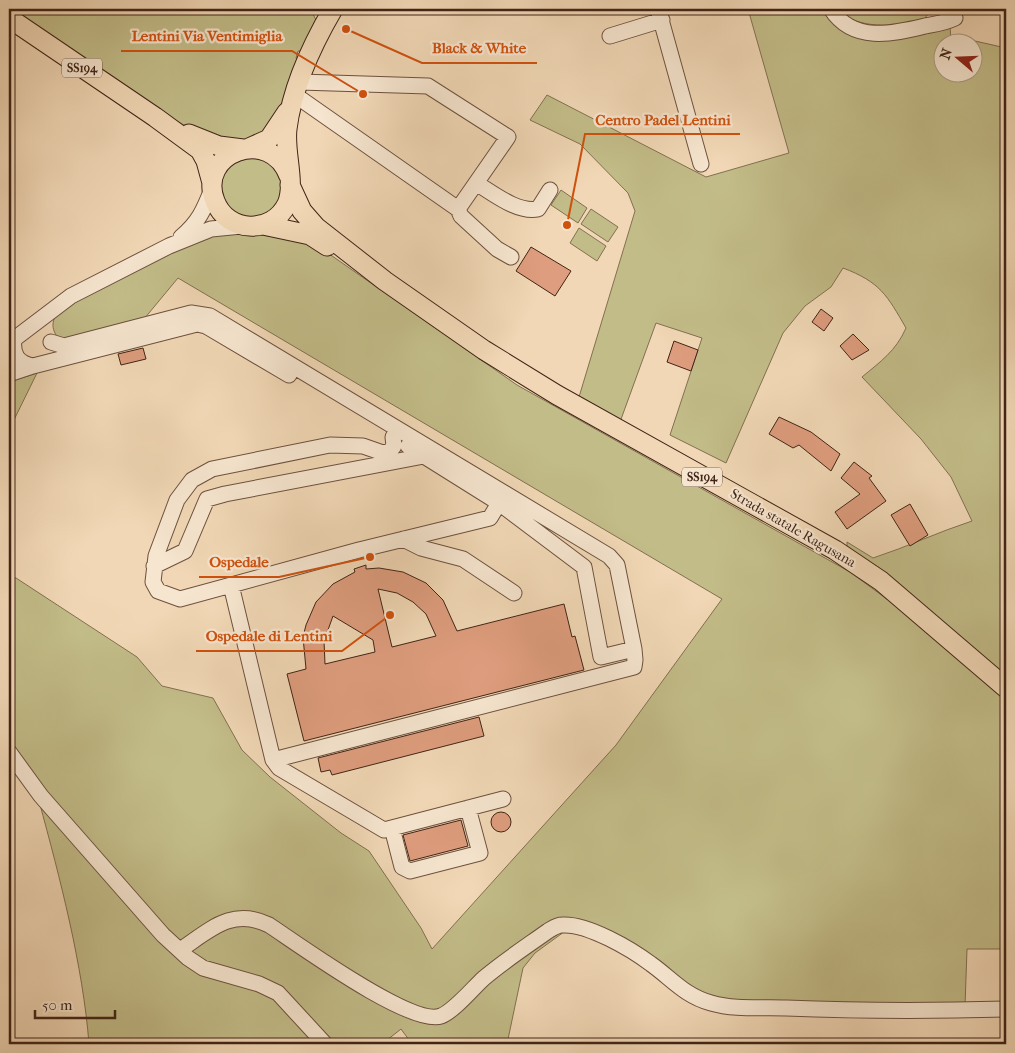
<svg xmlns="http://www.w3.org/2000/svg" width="1015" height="1053" font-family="'IM FELL French Canon',serif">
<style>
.green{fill:#c2bc88;stroke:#827050}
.building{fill:#de9d7e;stroke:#412417;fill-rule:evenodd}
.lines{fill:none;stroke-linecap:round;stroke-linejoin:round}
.minor-casing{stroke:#6d513e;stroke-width:17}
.major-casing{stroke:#412417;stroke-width:21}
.minor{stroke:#f6e5cf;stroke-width:15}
.major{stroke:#f1d7b5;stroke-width:19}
.labels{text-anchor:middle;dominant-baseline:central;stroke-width:4.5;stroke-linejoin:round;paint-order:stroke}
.shield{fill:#f6e5cf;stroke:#775e4e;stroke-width:1}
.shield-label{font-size:12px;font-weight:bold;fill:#412417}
.street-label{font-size:14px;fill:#412417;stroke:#f6e5cf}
.leader{fill:none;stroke:#cf510e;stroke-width:2}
.callout-dot{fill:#cf510e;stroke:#f6e5cf;stroke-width:2}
.callout-label{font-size:15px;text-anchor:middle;font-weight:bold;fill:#cf510e;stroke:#f6e5cf;stroke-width:4.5;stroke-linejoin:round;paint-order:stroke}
</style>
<rect width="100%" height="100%" fill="#f1d7b5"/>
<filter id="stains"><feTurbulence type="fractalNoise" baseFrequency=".004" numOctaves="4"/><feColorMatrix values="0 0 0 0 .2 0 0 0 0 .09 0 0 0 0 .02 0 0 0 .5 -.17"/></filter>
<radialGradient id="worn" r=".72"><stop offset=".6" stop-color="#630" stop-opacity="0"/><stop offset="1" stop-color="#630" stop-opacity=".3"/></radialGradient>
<!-- green -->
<path class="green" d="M9 9H314L312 12 316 20 303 51H298L296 58 299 62 284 104 266 134 237 142 198 133 175 120Z
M748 9H826L854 32 950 26 951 42H942V72H972V42H969L975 41 1006 48V678L847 549V542L873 558C907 547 938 532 972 521L951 477 921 439 862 377C880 362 896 351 906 328 887 295 880 282 843 268L831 287 805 306 783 333 726 463 670 435 702 338 656 323 620 422 579 397 635 211 628 193 580 144 530 120 547 95 706 177 789 153Z
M836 9H927L928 14 922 22C890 25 861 31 836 9Z
M258 156 279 170 284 189 274 212 248 220 226 208 219 181 233 161Z
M561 190 587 208 578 223 551 205Z
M591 209 618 227 608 242 581 224Z
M579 228 606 246 597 261 570 243Z
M211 232H246L315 244 517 385 850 572 899 608 1006 699V949H967L965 1006 712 1001 565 922 441 1014 412 1008 261 917 178 943 26 770 9 744V576L16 578 137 657 162 686 213 698 242 750 270 777 341 833 369 851 421 928 432 949 616 745 722 599 178 278 144 319 75 340 59 339C48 326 53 315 66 305Z
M37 373 9 430V382Z
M39 801 182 959 262 987 320 1044H89C83 966 60 878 39 801Z
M251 922 429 1021 556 928 568 929 535 953 523 968 507 1044H412L401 1029 382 1044H330L291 1000 189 953 215 929Z"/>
<!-- building -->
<path class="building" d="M531 247 571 271 555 296 516 271Z
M821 309 833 318 824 331 812 322Z
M853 334 869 350 852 360 840 346Z
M674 341 698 350 691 371 667 362Z
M143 348 146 359 121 365 118 354Z
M779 417 811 432 840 454 831 471 799 445 793 448 769 434Z
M854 462 872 476 869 478 886 501 847 529 835 512 860 494 841 478Z
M910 504 928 535 910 546 891 515Z
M366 565V569L379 568 403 572 426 583 443 600 457 631 564 604 572 637 575 636 584 670 304 741 287 674 306 669 303 637 306 625 316 602 333 584 355 572 354 569ZM378 589 397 593 413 602 426 614 436 636 392 647ZM333 616 373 640 375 652 325 664 324 641Z
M479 717 484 736 332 775 330 770 321 772 318 758Z
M491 822a10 10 0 1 1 20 0a10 10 0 1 1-20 0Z
M461 820 468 846 410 861 403 835Z"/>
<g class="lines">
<!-- minor casing -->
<g class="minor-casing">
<path id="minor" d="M658 9 701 164
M831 9C853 43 892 34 925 26 936 24 945 23 955 18
M610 36 662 20
M295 95 458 209 508 137 428 86 300 82
M476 183C493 193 517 213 538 209L550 190
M458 209 461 216 497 249 511 257
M181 237C198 223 204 210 212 189
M14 339C12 355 18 363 33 366L197 324 206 326 289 375
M51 342 64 346 191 313 210 316 609 556 617 565 634 649 635 660 634 667 273 760
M9 343 71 296 169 246 211 229 242 226
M9 374 33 366
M393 437 394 446 390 451 383 453 363 446 330 445 212 469 192 480 177 500 156 556 153 582 158 591 180 599 359 550 490 518 499 503 500 493
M408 446 499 503 584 567 601 657 634 649
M403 539 421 548 463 559 514 593
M154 566 185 551 207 499 225 494 424 456
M231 585 273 760 279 768 384 830 503 799
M9 752 41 796 163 935 188 958 203 968 259 984 278 993 325 1044
M392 828 402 867 410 871 480 853 468 808
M180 950C210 930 232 907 269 925 298 944 412 1027 441 1016 454 1011 473 988 484 978 504 961 527 946 548 931 553 928 557 925 562 925 587 923 631 949 651 964 672 979 685 996 711 1003 735 1010 761 1007 786 1008 859 1011 933 1011 1006 1009"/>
</g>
<!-- major casing -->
<g class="major-casing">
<path id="major" d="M9 18 155 117 200 150 206 161 212 183
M189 134 219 146 243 149
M249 148 269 139 287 112
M289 176C270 125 196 153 215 201 227 233 272 235 287 204 296 184 284 152 287 129 292 87 312 45 333 9
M290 185 302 211 316 227 385 281 484 350 557 395 835 550 881 581 1006 688
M263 225 310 235 327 246"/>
</g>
<!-- minor -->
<use href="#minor" class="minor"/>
<!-- major -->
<use href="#major" class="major"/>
</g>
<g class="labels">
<!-- shield labels -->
<g class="shield">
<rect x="62" y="58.5" width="40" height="19" rx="4"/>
<rect x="682" y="467.5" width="40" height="19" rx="4"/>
</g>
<g class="shield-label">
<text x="82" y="68">SS194</text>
<text x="702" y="477">SS194</text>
</g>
<!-- street labels -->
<g class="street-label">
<text transform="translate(793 528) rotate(30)">Strada statale Ragusana</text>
</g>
</g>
<!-- callouts -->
<path class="leader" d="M363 94L292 51H121M346 29L422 63H537M567 225L585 134H740M370 557L279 577H199M390 615L342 651H196"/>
<g class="callout-dot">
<circle cx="363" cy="94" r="5"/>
<circle cx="346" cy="29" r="5"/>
<circle cx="567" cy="225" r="5"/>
<circle cx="370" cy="557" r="5"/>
<circle cx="390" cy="615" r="5"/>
</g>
<g class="callout-label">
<text x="207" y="41">Lentini Via Ventimiglia</text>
<text x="479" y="53">Black &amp; White</text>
<text x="663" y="125">Centro Padel Lentini</text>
<text x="239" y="567">Ospedale</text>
<text x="269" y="641">Ospedale di Lentini</text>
</g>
<!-- margin -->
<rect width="1015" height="1053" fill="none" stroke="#f1d7b5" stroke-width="30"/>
<rect x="10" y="10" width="995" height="1033" fill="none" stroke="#412417" stroke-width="2.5"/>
<rect x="15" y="15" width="985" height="1023" fill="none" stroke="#412417"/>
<!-- north arrow -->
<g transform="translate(958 58) rotate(289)"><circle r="24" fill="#f6e5cf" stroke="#ae9885"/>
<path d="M0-4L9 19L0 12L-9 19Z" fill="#8f2418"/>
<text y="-8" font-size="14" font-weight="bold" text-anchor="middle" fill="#412417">N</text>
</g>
<!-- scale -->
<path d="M35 1010v8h80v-8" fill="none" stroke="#412417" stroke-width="2.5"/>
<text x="42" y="1010" font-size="15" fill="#412417" stroke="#f6e5cf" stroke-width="4" paint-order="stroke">50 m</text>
<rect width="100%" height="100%" filter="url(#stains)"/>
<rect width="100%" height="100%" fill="url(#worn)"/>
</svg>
